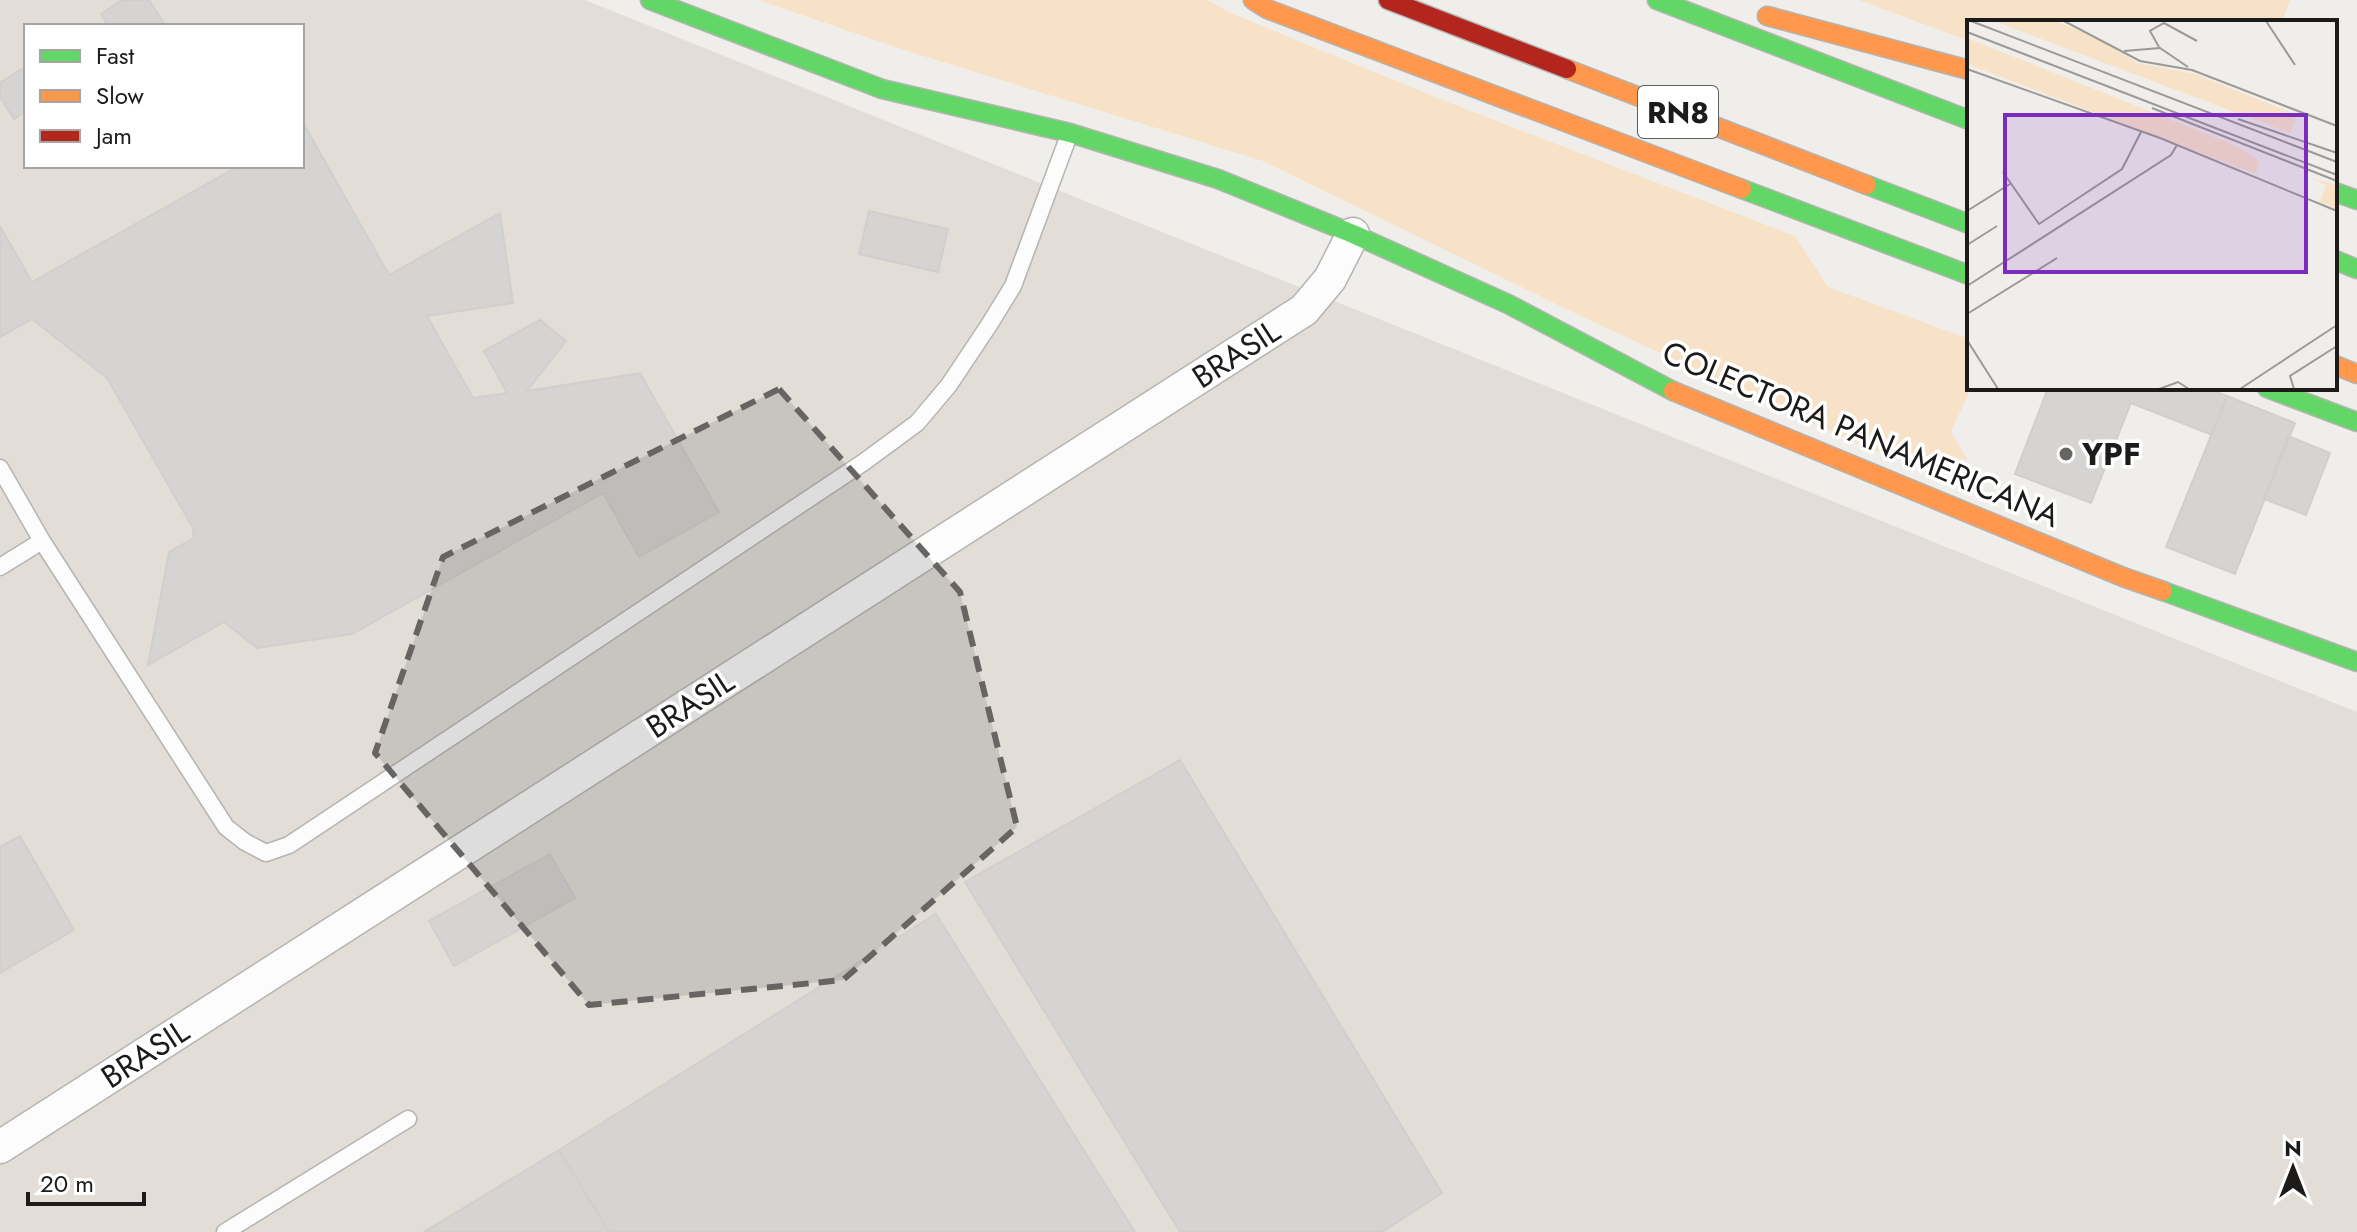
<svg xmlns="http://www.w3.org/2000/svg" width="2357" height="1232" font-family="Jost,sans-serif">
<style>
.built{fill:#e2ded7;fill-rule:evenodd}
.green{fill:#f7e2c8}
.building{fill:#d6d4d2;stroke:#d1cfcd;stroke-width:2}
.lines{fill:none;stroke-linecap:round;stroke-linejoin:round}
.lane-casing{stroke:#b5b4b2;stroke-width:19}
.street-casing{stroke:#b5b4b2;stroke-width:35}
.fast-casing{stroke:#b5b4b2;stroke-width:21}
.slow-casing{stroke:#b5b4b2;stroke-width:21}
.jam-casing{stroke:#b5b4b2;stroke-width:21}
.lane{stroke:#fdfcfc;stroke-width:16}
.street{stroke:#fdfcfc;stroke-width:32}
.fast{stroke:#63d668;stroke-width:18}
.slow{stroke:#ff974d;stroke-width:18}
.jam{stroke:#b3261e;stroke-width:18}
.marked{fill:#666563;fill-opacity:0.2;stroke:#666563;stroke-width:6;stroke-dasharray:16 10;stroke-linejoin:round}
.poi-dot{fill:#666563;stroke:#fff;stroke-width:3}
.labels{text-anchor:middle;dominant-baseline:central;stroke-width:7;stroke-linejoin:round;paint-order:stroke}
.shield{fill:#fff;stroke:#605f5f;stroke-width:2}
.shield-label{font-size:30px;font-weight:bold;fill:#1c1b1a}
.street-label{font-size:32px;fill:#1c1b1a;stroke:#fff}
.poi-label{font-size:32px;font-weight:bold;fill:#1c1b1a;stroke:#fff;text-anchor:start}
.inset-road{fill:none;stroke:#9b9a97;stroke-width:2}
.view{fill:#7b2cbf;fill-opacity:0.15;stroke:#7b2cbf;stroke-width:4}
.inset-edge{fill:none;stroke:#1c1b1a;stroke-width:4}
</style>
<rect width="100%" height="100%" fill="#f0eeeb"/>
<!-- built -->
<path class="built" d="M0 0H585L2357 712V1232H0ZM26 26H302V166H26Z"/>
<!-- green -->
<path class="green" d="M758 0H1207L1233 14 1450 103 1795 236 1828 287 1969 339V388H1971L1951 432 1968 460 1874 451 1591 321 1263 161 904 50Z
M1859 0H2290L2282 22H1969V41Z"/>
<!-- building -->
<path class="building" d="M122 0H149L164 23 160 26H108L101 14Z
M21 69 26 76V111L14 119 0 97V83Z
M306 128 389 275 500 213 513 303 427 316 473 398 507 393 484 351 540 320 566 341 527 391 640 373 719 512 639 557 603 493 352 634 257 648 224 622 148 665 169 552 194 538 193 528 107 378 32 319 0 337V226L32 282 239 166H302V131Z
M869 211 948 229 938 272 859 254Z
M2048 388H2205L2227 396 2212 435 2131 403 2091 503 2015 474Z
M2227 396 2295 423 2235 574 2166 547Z
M2288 436 2330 453 2306 515 2264 499Z
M1180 760 1442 1193 1382 1232H1180L965 882Z
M20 836 74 930 0 973V847Z
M550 854 575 898 454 966 429 921Z
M936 914 1135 1232H609L559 1150Z
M559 1150 609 1232H424Z"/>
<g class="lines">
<!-- lane casing -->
<g class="lane-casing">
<path id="lane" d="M0 468 42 541 226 827 245 842 266 853 289 845 864 462 917 423 949 385 989 325 1013 286 1069 135
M0 567 42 541
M225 1232 408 1119"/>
</g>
<!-- street casing -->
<g class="street-casing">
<path id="street" d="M0 1147 1304 310 1330 279 1353 234"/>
</g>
<!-- fast casing -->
<g class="fast-casing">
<path id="fast" d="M650 0 882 89 1070 133 1218 179 1353 234 1508 304 1673 391
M1657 0 1969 120
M1867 185 1969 224
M1742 189 1969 275
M2335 192 2357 200
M2335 260 2357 269
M2267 388 2357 422
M2163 591 2357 662"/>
</g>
<!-- slow casing -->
<g class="slow-casing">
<path id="slow" d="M1253 0 1267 9 1742 189
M1767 16 1969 70
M1567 69 1867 185
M2335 365 2357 374
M1673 391 2123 577 2163 591"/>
</g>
<!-- jam casing -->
<g class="jam-casing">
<path id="jam" d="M1388 0 1567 69"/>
</g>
<!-- lane -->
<use href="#lane" class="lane"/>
<!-- street -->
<use href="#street" class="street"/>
<!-- fast -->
<use href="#fast" class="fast"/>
<!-- slow -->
<use href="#slow" class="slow"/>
<!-- jam -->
<use href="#jam" class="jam"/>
</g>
<!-- marked area -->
<path class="marked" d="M779 389 960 592 1017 827 843 980 589 1005 375 753 443 557Z"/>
<!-- markers -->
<circle class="poi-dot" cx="2066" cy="454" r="8"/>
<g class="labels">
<!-- shield labels -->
<rect class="shield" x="1638" y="86" width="80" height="52" rx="6"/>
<g class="shield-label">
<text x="1678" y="112">RN8</text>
</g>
<!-- street labels -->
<g class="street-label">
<text transform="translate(1236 354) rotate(-33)">BRASIL</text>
<text transform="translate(1861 434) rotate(23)">COLECTORA PANAMERICANA</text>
<text transform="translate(690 704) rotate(-33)">BRASIL</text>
<text transform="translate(145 1054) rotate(-33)">BRASIL</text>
</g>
<!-- poi labels -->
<g class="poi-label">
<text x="2082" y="454">YPF</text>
</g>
</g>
<!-- overview -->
<g transform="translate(1967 20)">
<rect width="370" height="370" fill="#f0eeeb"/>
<path d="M27 1H88L130 17 170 43 228 54 330 95 323 113ZM0 18 267 125 292 140 289 154 0 44ZM343 158 370 165V189L353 182 359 165Z" fill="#f7e2c8"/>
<path class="inset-road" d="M4 1 370 142M97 1 173 41 225 50 370 106M299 1 328 45M0 12 370 155M192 27 183 11 197 3 230 21M157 31 193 28 221 47M0 49 193 118 370 191M185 88 370 161M271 99 370 133M36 152 72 204 155 149 174 112M0 191 43 164M0 225 30 206M0 266 204 135 210 125M0 294 90 238M0 320 31 369M192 369 211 362 222 369M273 369 370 305M327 369 323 356 370 326"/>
<path class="view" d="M38 95H339V252H38Z"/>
<rect width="370" height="370" class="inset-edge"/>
</g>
<!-- legend -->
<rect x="24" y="24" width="280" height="144" fill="#ffffff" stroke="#a4a4a3" stroke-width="2"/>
<rect x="40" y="50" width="40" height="12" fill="#63d668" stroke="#a4a4a3" stroke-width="2"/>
<text x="96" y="64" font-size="24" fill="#1c1b1a">Fast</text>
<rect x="40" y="90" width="40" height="12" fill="#ff974d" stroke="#a4a4a3" stroke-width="2"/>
<text x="96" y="104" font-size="24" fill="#1c1b1a">Slow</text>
<rect x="40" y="130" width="40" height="12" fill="#b3261e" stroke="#a4a4a3" stroke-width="2"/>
<text x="96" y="144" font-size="24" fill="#1c1b1a">Jam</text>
<!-- north arrow -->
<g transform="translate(2293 1168)" stroke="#ffffff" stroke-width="6" paint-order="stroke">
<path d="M0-6L14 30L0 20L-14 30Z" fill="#1c1b1a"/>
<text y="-12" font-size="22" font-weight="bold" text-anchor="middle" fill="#1c1b1a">N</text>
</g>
<!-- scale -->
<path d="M28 1192v12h116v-12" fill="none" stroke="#1c1b1a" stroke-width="4"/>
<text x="40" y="1192" font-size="24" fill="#1c1b1a" stroke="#ffffff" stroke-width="6" paint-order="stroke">20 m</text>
</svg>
